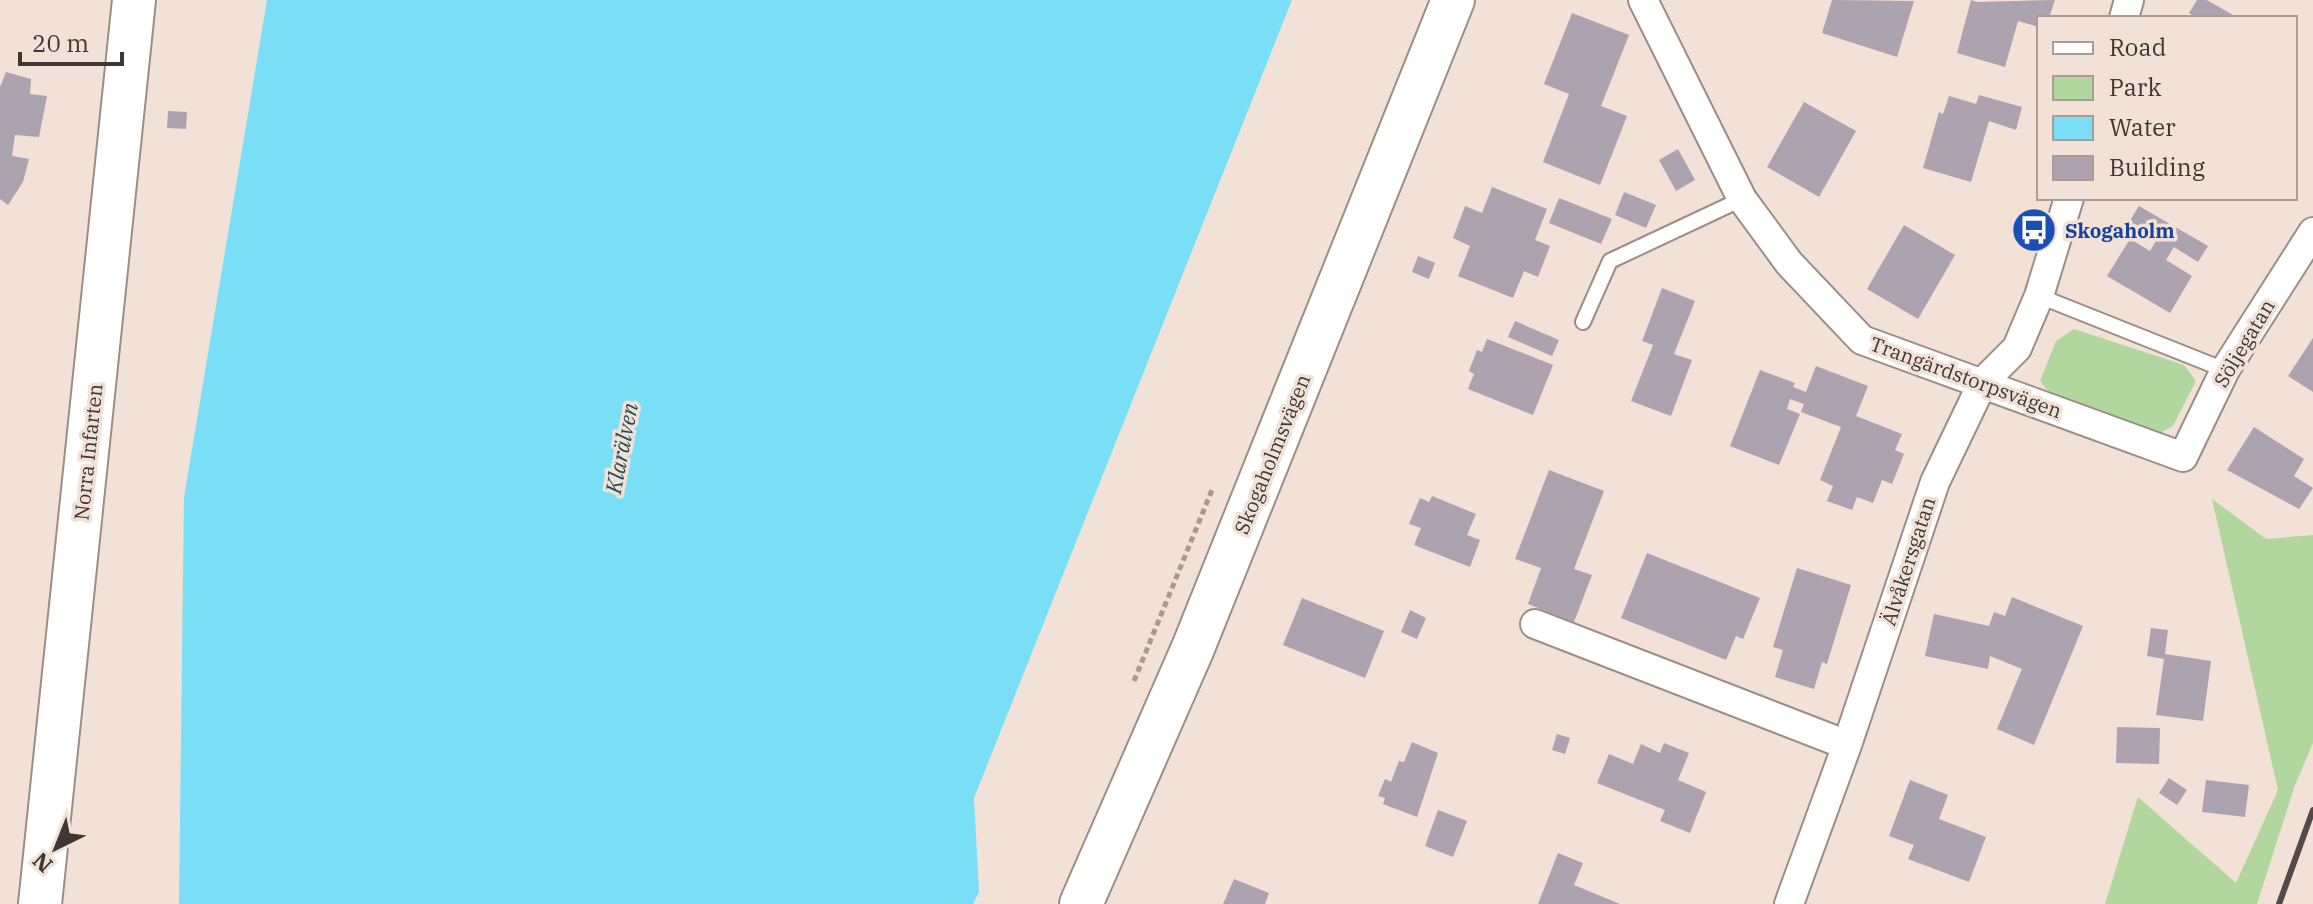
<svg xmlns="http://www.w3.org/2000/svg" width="2313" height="904" font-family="'IBM Plex Serif',serif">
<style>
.green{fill:#b1d79e}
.water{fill:#7adef7}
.building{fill:#ada2b0}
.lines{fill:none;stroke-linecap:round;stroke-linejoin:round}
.lane-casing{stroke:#9d8e84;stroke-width:18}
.street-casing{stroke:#9d8e84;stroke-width:32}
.secondary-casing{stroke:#9d8e84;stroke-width:46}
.path{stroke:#a69a92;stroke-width:5;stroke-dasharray:6 4;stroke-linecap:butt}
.lane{stroke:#fff;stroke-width:14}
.street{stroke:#fff;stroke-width:28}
.secondary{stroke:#fff;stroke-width:42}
.rail{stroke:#524a46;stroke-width:6}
.labels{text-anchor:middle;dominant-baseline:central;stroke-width:7;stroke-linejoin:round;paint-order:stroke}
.transit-label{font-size:20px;font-weight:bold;fill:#164399;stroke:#f2e1d6;text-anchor:start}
.street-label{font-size:20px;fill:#3e3834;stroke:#f2e1d6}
.water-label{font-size:22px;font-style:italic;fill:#1f4c56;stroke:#f2e1d6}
</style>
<rect width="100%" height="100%" fill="#f2e1d6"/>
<!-- green -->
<path class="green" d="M2074 329 2184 365 2196 381 2173 426 2155 435 2056 401 2040 381 2056 341Z
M2212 499 2266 539 2313 535V743L2294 788 2257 904H2105L2138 797 2236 883 2278 790Z"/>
<!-- water -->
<path class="water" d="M267 0H1292L974 798 979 892 973 904H179L184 497Z"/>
<!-- building -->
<path class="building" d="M1832 0 1914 1 1897 57 1822 33Z
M1971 0 1977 2 2055 0 2049 18H2039V27L2018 21 2005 67 1957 53Z
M2197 0H2207L2238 18H2197L2189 13Z
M1572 13 1629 35 1601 106 1627 116 1600 185 1543 162 1569 94 1544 84Z
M6 72 31 79 30 94 47 96 39 137 15 135 12 156 29 159 23 182 8 205 0 199V87Z
M1979 95 2022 107 2016 130 1989 121 1971 182 1923 168 1939 112 1943 114 1949 96 1976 104Z
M1804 102 1856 131 1819 197 1767 167Z
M168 111 187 112 186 129 167 128Z
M1678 149 1695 180 1676 191 1659 160Z
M1492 187 1547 209 1535 240 1550 246 1538 277 1524 271 1513 298 1458 276 1470 246 1453 238 1465 206 1482 213Z
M1624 192 1656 205 1646 228 1615 215Z
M1559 198 1612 219 1601 244 1549 223Z
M2139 206 2208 246 2198 262 2174 247 2166 260 2192 276 2170 313 2107 276 2130 239 2150 251 2157 239 2129 222Z
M1904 225 1955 255 1918 319 1867 289Z
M1418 256 1435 263 1429 279 1412 272Z
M1662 288 1695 301 1674 354 1692 360 1671 416 1631 401 1653 345 1642 341Z
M1515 321 1559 340 1552 356 1508 337Z
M2313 338V392L2288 376Z
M1487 339 1553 365 1533 415 1468 389 1474 374 1469 371 1477 350 1482 352Z
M1816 366 1868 386 1856 416 1902 434 1895 450 1904 454 1892 484 1882 480 1873 503 1857 497 1852 510 1827 501 1833 486 1820 480 1841 427 1801 412 1804 404 1790 399 1787 409 1800 414 1779 465 1730 446 1760 370 1795 383 1793 387 1806 392Z
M2254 427 2304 459 2294 476 2313 488 2299 509 2227 470Z
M1549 470 1604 491 1574 569 1592 575 1574 622 1528 604 1541 568 1515 559Z
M1432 496 1476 514 1467 535 1480 540 1470 567 1414 545 1421 528 1409 524 1420 498 1429 502Z
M1647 553 1760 598 1743 639 1736 636 1726 660 1621 618Z
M1797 568 1851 585 1827 664 1822 662 1814 689 1775 677 1783 650 1773 647Z
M2012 597 2083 626 2034 745 1997 729 2022 669 1990 656 1988 669 1925 656 1934 614 1989 626 1994 612 2005 616Z
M1302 598 1384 631 1365 678 1283 645Z
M1410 610 1426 618 1417 639 1401 632Z
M2151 628 2168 630 2165 654 2211 661 2203 721 2156 715 2164 659 2147 656Z
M2117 727 2160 728 2159 764 2116 763Z
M1557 734 1570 738 1565 754 1552 750Z
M1412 742 1438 753 1417 817 1383 804 1385 798 1378 796 1385 779 1391 782 1399 761 1404 762Z
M1664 743 1689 753 1678 780 1706 792 1690 833 1660 821 1665 810 1597 783 1609 754 1633 764 1641 744 1660 753Z
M2169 778 2187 790 2177 805 2159 793Z
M1910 780 1948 795 1939 819 1986 837 1969 882 1908 859 1914 845 1889 836Z
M2206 780 2249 785 2245 817 2202 812Z
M1438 810 1467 821 1453 857 1425 846Z
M1558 853 1583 863 1574 885 1620 904H1538Z
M1234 879 1269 893 1265 904H1223Z"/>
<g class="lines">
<!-- lane casing -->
<g class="lane-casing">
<path id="lane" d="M2039 296 2225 370
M1583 322 1610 261 1742 199"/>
</g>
<!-- street casing -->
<g class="street-casing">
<path id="street" d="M1643 0 1742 199 1789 263 1862 340 2183 457 2225 370 2313 232
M2124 18 2129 0
M1535 624 1847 745
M1789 904 1847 745 1935 482 1983 382 2017 348 2039 296 2069 198"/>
</g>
<!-- secondary casing -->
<g class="secondary-casing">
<path id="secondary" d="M40 904 134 0
M1081 904 1193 648 1453 0"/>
</g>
<!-- path -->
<path class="path" d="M1134 681 1212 490"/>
<!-- lane -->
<use href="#lane" class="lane"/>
<!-- street -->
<use href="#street" class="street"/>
<!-- secondary -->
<use href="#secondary" class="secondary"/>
<!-- rail -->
<path class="rail" d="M2279 904 2313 810"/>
</g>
<!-- icons -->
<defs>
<g id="bus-disc" transform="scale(2.3)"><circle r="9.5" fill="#1a4fb4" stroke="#f2e1d6"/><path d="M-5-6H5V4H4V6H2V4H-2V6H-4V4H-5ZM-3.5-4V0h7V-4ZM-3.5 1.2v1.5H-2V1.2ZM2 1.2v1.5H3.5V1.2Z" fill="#fff"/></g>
</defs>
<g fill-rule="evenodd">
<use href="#bus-disc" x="2034" y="230"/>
</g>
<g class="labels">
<!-- transit labels -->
<g class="transit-label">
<text x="2065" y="230">Skogaholm</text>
</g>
<!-- street labels -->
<g class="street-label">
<text transform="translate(2244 343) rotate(-59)">Söljegatan</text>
<text transform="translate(1966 377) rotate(20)">Trangärdstorpsvägen</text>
<text transform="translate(88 452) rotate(-84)">Norra Infarten</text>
<text transform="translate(1272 454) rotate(-68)">Skogaholmsvägen</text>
<text transform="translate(1908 561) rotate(-72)">Älvåkersgatan</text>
</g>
<!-- water labels -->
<g class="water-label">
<text transform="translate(621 448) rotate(-79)">Klarälven</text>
</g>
</g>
<!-- legend -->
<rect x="2037" y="16" width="260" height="184" fill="#f2e1d6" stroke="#aa9d95" stroke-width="2"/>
<rect x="2053" y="42" width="40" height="12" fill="#ffffff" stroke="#aa9d95" stroke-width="2"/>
<text x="2109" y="56" font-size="24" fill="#3e3834">Road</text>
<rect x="2053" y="76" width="40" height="24" fill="#b1d79e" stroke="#aa9d95" stroke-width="2"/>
<text x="2109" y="96" font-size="24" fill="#3e3834">Park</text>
<rect x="2053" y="116" width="40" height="24" fill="#7adef7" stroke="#aa9d95" stroke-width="2"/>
<text x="2109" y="136" font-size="24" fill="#3e3834">Water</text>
<rect x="2053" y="156" width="40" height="24" fill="#ada2b0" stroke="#aa9d95" stroke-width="2"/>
<text x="2109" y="176" font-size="24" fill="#3e3834">Building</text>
<!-- north arrow -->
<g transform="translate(56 848) rotate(223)" stroke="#f2e1d6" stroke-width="6" paint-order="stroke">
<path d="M0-6L14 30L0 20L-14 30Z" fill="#3e3834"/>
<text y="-12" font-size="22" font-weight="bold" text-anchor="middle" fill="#3e3834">N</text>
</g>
<!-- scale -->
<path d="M20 52v12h102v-12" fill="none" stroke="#3e3834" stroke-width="4"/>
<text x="32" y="52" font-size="24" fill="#3e3834" stroke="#f2e1d6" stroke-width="6" paint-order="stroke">20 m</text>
</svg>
